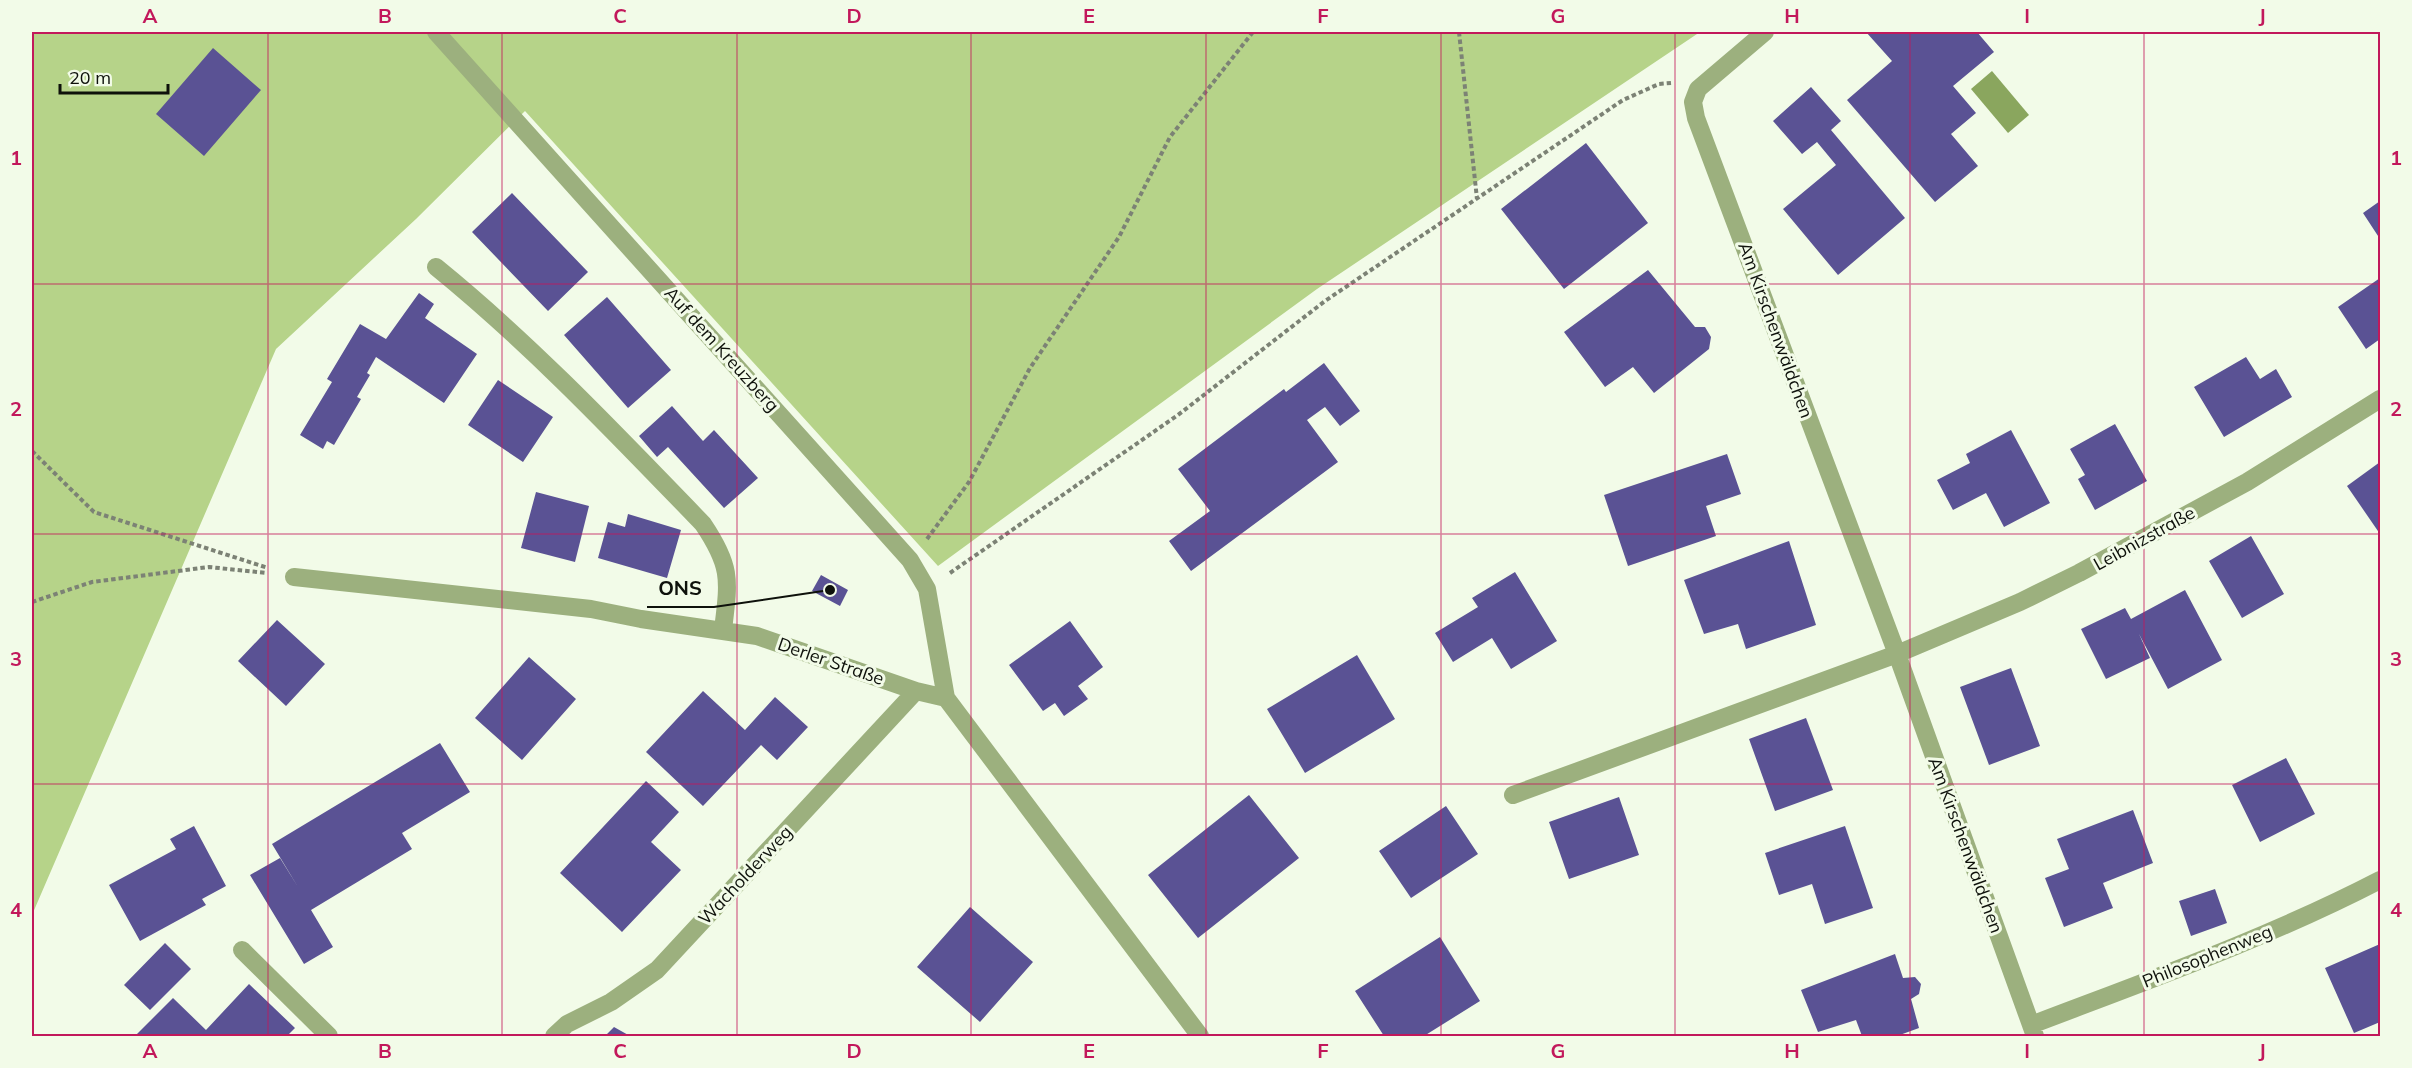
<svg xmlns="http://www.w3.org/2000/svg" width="2412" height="1068" font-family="Mulish,sans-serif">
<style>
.forest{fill:#b6d389}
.water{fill:#8aa65e}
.building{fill:#5a5294}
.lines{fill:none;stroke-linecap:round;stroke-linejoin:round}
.path{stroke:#7c8275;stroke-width:4;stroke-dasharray:4.5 3;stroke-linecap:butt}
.minor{stroke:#9cb07e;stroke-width:18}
.grid{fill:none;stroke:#c2185b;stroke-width:1.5;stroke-opacity:0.55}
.labels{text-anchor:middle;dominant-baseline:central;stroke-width:6;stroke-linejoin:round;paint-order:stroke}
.street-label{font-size:18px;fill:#0e110b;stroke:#f2fbe8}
.leader{fill:none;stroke:#0e110b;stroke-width:2}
.callout-dot{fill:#0e110b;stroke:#f2fbe8;stroke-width:2}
.callout-label{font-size:20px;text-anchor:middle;font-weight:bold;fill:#0e110b;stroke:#f2fbe8;stroke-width:6;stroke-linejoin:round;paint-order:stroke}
.neatline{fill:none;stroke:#c2185b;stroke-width:2}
.grid-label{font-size:20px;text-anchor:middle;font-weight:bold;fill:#c2185b}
</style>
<rect width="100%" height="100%" fill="#f2fbe8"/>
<!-- forest -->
<path class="forest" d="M32 32H1700L1317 289 938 566 525 111 416 219 276 349 32 915Z"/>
<!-- water -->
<path class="water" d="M1992 71 2029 115 2008 133 1971 89Z"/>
<!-- building -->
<path class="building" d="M1866 32H1977L1994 52 1953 86 1976 113 1951 134 1978 166 1935 202 1847 100 1892 61Z
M213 48 261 90 204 156 156 114Z
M1811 87 1841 121 1831 130 1905 218 1838 275 1783 209 1836 165 1817 142 1802 154 1773 121Z
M1586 143 1648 223 1564 289 1501 209Z
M512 193 588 272 548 311 472 232Z
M2380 201V239L2363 213Z
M1648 270 1695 327H1705L1711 337 1709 349 1654 393 1633 367 1605 387 1564 332Z
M2380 278V339L2366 349 2338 307Z
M419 293 434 304 425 318 477 354 444 403 376 357 367 373 370 375 357 397 361 399 334 445 327 441 323 449 300 435 332 382 327 379 360 324 386 339Z
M607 297 671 370 628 408 564 335Z
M2246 357 2260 379 2276 369 2292 397 2224 437 2194 387Z
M1324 363 1360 411 1340 426 1325 407 1307 420 1338 462 1191 571 1169 541 1210 511 1178 469 1284 389 1286 392Z
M498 380 553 417 523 462 468 425Z
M672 406 703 441 714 430 758 478 724 508 668 447 657 457 639 436Z
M2115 424 2147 481 2095 510 2078 479 2085 475 2070 449Z
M2011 430 2050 503 2004 527 1986 493 1953 510 1937 480 1970 463 1966 454Z
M1727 454 1741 494 1706 506 1716 536 1628 566 1604 495Z
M2380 462V534L2347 486Z
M536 492 589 506 575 562 521 548Z
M628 514 681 530 667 578 598 558 608 522 625 527Z
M2251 536 2284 594 2242 618 2209 561Z
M1789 541 1816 625 1746 649 1738 624 1704 634 1684 580Z
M1515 572 1557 641 1511 669 1492 638 1453 662 1435 633 1478 607 1472 598Z
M821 575 848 590 840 606 812 591Z
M2185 590 2222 660 2168 689 2139 634 2150 658 2106 679 2081 629 2125 608 2131 619Z
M277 620 325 664 286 706 238 661Z
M1070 621 1103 667 1078 686 1088 699 1064 716 1055 703 1043 711 1009 665Z
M1357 655 1395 719 1305 773 1267 709Z
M529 657 576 699 522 760 475 718Z
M2011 668 2040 746 1989 765 1960 687Z
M703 691 745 730 775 697 808 727 777 760 761 745 703 806 646 752Z
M1806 718 1833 790 1775 811 1749 739Z
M440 743 470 792 402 833 412 849 311 910 333 947 304 964 250 875 280 858 298 887 272 844Z
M2286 758 2315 814 2260 842 2232 785Z
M646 781 679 812 651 842 681 870 622 932 560 873Z
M1249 795 1299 858 1198 938 1148 875Z
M1619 797 1639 855 1569 879 1549 822Z
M1446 806 1478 854 1411 898 1379 851Z
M2133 810 2153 863 2103 883 2113 908 2064 927 2045 878 2069 869 2057 839Z
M194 826 226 886 202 899 206 905 140 941 109 885 176 849 170 839Z
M1845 826 1873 908 1825 924 1812 884 1779 895 1765 853Z
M2215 889 2227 923 2191 936 2179 901Z
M970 907 1033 962 980 1022 917 967Z
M1440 937 1480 1001 1424 1036H1384L1355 991Z
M165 943 191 969 150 1010 124 985Z
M2380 944V1022L2354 1033 2325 968Z
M1895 954 1903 978 1915 977 1921 984 1919 994 1911 999 1919 1028 1897 1036H1862L1856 1020 1818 1032 1801 990Z
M249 984 295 1028 287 1036 136 1035 173 998 206 1030Z
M614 1027 630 1036H605Z"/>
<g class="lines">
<!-- path -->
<path class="path" d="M1459 32 1477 199
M32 451 94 512 268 568
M927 539 969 482 1030 368 1119 237 1170 137 1253 32
M950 573 1178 415 1325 301 1623 100 1659 84 1671 83
M32 602 92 582 209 567 267 573"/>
<!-- minor -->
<path class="minor" d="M436 32 910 560 927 589 946 698
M1765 32 1698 89 1693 102 1696 118 1897 654 2035 1036
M436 267C532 345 617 435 703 524 732 567 729 580 723 630
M294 577 591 609 641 619 757 636 916 691 946 698 1200 1036
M1513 795 1897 654 2020 602 2079 573 2247 482 2380 399
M242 950 329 1036
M2031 1025C2149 980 2268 938 2380 880
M554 1036 567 1024 611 1002 657 970 916 691"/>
</g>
<!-- grid -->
<path class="grid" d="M268 32V1036M502 32V1036M737 32V1036M971 32V1036M1206 32V1036M1441 32V1036M1675 32V1036M1910 32V1036M2144 32V1036M32 284H2380M32 534H2380M32 784H2380"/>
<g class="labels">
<!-- street labels -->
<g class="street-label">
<text transform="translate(1776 330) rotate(70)">Am Kirschenwäldchen</text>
<text transform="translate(722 349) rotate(48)">Auf dem Kreuzberg</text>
<text transform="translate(2144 538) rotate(-29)">Leibnizstraße</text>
<text transform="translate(831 661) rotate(19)">Derler Straße</text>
<text transform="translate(1966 845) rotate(70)">Am Kirschenwäldchen</text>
<text transform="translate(745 875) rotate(-47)">Wacholderweg</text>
<text transform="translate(2207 956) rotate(-22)">Philosophenweg</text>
</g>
</g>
<!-- callouts -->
<path class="leader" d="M830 590L714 607H647"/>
<circle class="callout-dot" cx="830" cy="590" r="6"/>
<g class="callout-label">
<text x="680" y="595">ONS</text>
</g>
<!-- border -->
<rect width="2412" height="1068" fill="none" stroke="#f2fbe8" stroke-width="66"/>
<!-- scale -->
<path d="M60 84v9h108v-9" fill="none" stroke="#0e110b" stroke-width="3"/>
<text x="69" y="84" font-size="18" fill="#0e110b" stroke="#f2fbe8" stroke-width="4.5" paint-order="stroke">20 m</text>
<rect x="33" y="33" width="2346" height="1002" class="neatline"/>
<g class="grid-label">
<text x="150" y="23">A</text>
<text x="385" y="23">B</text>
<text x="620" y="23">C</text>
<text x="854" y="23">D</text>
<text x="1089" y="23">E</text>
<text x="1323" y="23">F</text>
<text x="1558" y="23">G</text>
<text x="1792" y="23">H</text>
<text x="2027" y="23">I</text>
<text x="2262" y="23">J</text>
<text x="16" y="165">1</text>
<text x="2396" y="165">1</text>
<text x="16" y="416">2</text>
<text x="2396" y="416">2</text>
<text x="16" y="666">3</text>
<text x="2396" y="666">3</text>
<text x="16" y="917">4</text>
<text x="2396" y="917">4</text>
<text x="150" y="1058">A</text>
<text x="385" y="1058">B</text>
<text x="620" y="1058">C</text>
<text x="854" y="1058">D</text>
<text x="1089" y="1058">E</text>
<text x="1323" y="1058">F</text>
<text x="1558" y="1058">G</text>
<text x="1792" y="1058">H</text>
<text x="2027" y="1058">I</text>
<text x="2262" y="1058">J</text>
</g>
</svg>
